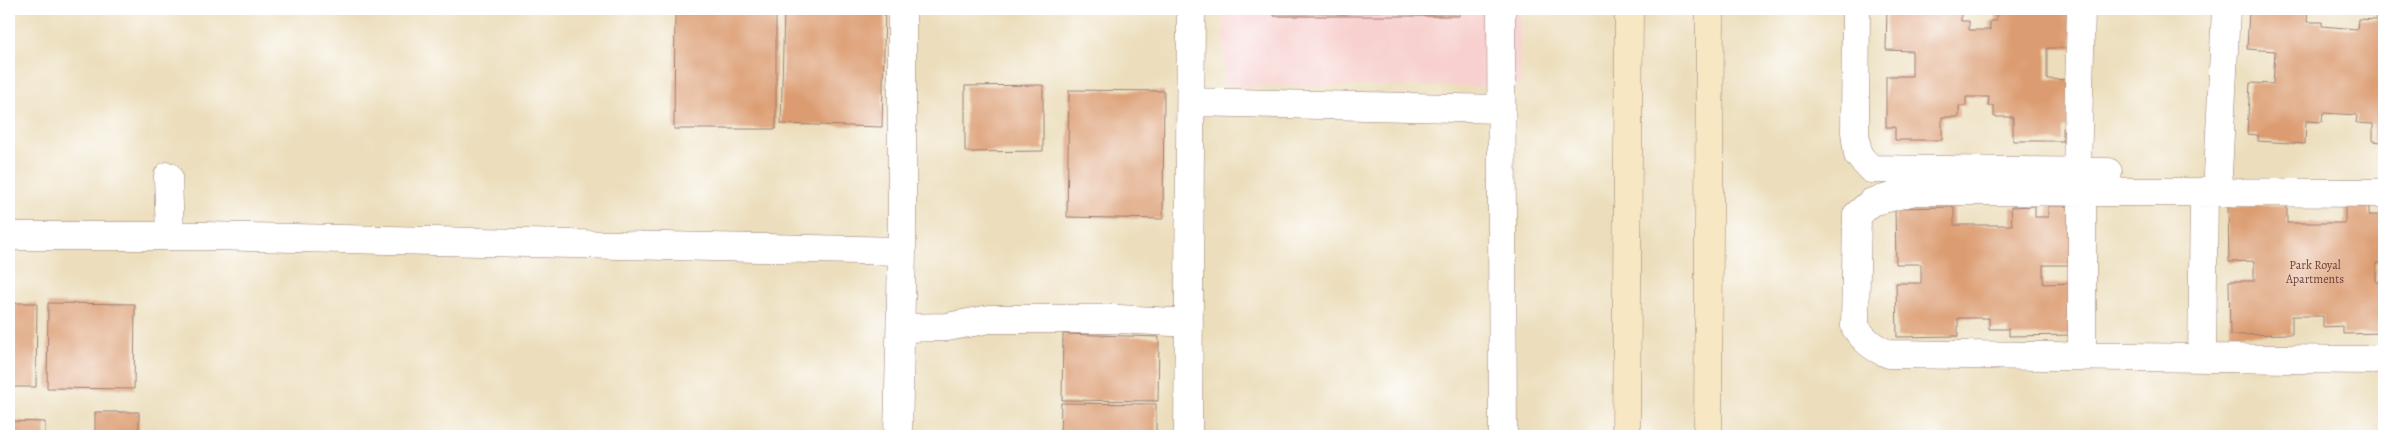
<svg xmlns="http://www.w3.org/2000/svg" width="2393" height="445" font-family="Alegreya,serif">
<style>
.built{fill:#f7d0cf}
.building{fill:#dc9c71}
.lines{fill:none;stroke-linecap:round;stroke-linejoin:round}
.minor-casing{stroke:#9b7e74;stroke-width:29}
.secondary-casing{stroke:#9b7e74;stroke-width:29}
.minor{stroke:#fff;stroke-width:28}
.secondary{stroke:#f7e8c3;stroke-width:28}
.labels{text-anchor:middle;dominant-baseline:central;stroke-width:4.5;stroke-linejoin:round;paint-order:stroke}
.number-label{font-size:12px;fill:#6e3e3c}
</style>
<rect width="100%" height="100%" fill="#fff"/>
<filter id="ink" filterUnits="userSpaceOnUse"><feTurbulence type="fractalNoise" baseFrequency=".02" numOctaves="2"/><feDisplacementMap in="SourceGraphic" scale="10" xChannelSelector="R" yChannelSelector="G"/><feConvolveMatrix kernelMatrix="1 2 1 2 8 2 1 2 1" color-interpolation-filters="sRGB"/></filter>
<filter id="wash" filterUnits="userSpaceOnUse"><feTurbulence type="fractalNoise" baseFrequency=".0096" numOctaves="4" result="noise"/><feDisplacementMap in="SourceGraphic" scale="20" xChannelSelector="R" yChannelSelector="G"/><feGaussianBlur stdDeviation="1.12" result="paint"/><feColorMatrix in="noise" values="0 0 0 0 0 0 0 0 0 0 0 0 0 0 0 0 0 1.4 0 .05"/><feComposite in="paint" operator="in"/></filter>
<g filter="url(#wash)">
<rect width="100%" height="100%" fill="#ecdebc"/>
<!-- built -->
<path class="built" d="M1224 9H1520V86H1224Z"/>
<g id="blocks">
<!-- building -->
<path class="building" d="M675 9H776V129H674Z
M784 9H885L882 127 781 124Z
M1274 9H1459V16H1274Z
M1887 9H1943V11H1961V21H1969V30H1990V21H1996V12H2013V9H2072V48H2047V79L2072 80 2071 128H2063V141H2013V117H1994V106H1988L1989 97H1966V106H1959V117H1942V140H1895V127H1886V76H1912V51L1886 50Z
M2249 9H2308L2307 22H2322V26L2357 29 2358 19 2376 20 2377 9H2384V145H2382V142L2373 141V124L2356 123 2357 115 2323 113 2322 122 2306 121 2305 144 2258 141V135L2247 134 2250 83 2273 84 2275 51 2247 49Z
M1043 85V151L965 152V86Z
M1069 90 1164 91 1163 219 1067 217Z
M2381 204H2384V263H2376V282H2384V333L2343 334V326L2323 327V316H2292V334L2230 335 2229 281H2254V261L2229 262 2228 206 2287 205V223H2345V205H2369V215H2381Z
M2035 206V217H2048V206H2073V265H2043V284L2074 283V335L2009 336V329H1989V318H1958V336L1897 337 1896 283H1921V264H1896L1895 208 1954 207V225H2012L2011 207Z
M9 303H37L36 387H9Z
M48 303 135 304 134 389 47 388Z
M1063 334 1159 337 1158 401 1062 400Z
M1061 403 1156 404V436H1060Z
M95 412H139V436H95Z
M9 421 45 422V436H9Z"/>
</g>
</g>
<g filter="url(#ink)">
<use href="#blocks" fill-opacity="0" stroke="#9b7e74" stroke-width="1"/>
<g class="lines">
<!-- minor casing -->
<g class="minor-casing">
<path id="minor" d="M1501 9 1503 436
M1856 9 1855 132 1858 155 1871 169 2108 172
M1191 102 1501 109
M2077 172 2081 9
M2218 174 2226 9
M168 176 170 236
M2384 193 1915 191 1872 202 1857 215 1855 327C1865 341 1873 348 1889 354L2369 360 2384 357
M9 236H204L902 251
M901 328 947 327 990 319H1119L1189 323
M2082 357V191
M2202 358 2204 191
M898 436 902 251V9
M1188 436 1191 9"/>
</g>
<!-- secondary casing -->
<g class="secondary-casing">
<path id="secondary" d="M1626 436 1629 9
M1708 436 1710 9"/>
</g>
<!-- minor -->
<use href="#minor" class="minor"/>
<!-- secondary -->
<use href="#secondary" class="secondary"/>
</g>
</g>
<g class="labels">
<!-- number labels -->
<g class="number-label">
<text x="2315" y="265">Park Royal<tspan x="2315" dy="14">Apartments</tspan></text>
</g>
</g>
<!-- margin -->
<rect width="2393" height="445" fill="none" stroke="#fff" stroke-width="30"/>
</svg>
